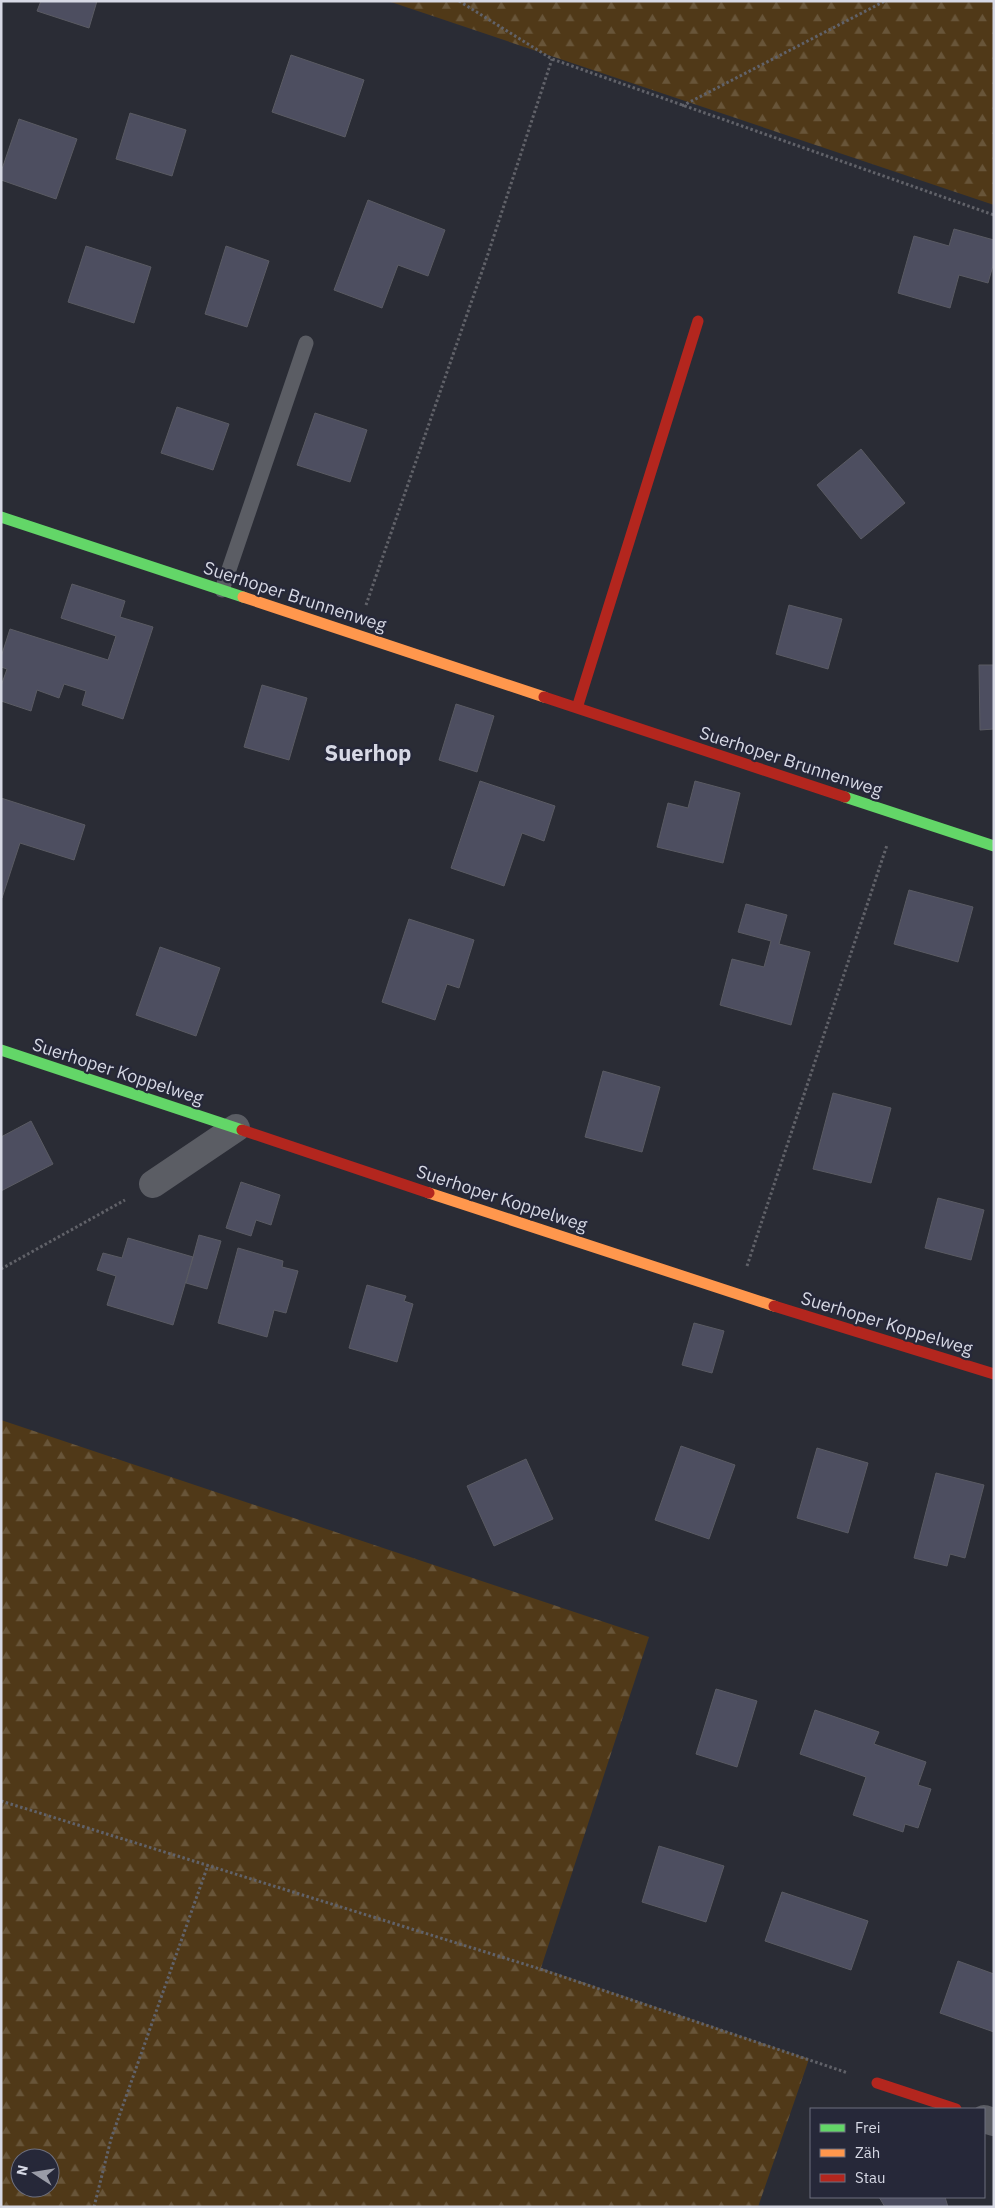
<svg xmlns="http://www.w3.org/2000/svg" width="995" height="2208" font-family="'IBM Plex Sans',sans-serif">
<style>
.forest{fill:url(#forest-firs);fill-rule:evenodd}
.building{fill:#4d4e60;stroke:#5a5b63}
.lines{fill:none;stroke-linecap:round;stroke-linejoin:round}
.path{stroke:#616269;stroke-width:3;stroke-dasharray:2.5 2.5;stroke-linecap:butt}
.lane{stroke:#5b5d64;stroke-width:15}
.street{stroke:#5b5d64;stroke-width:28}
.fast{stroke:#63d668;stroke-width:11}
.slow{stroke:#ff974d;stroke-width:11}
.jam{stroke:#b3261e;stroke-width:11}
.labels{text-anchor:middle;dominant-baseline:central;stroke-width:4.5;stroke-linejoin:round;paint-order:stroke}
.street-label{font-size:18px;fill:#d7d9e5;stroke:#262839}
.district-label{font-size:22px;font-weight:bold;fill:#d7d9e5;stroke:#262839}
</style>
<defs>
<pattern id="forest-firs" width="22" height="20" patternUnits="userSpaceOnUse" patternTransform="scale(1.25)"><rect width="22" height="20" fill="#503918"/><path d="M5 1l3.5 6h-7zM16 11l3.5 6h-7z" fill="#685539"/></pattern>
</defs>
<rect width="100%" height="100%" fill="#2a2c35"/>
<!-- forest -->
<path class="forest" d="M388 1H994V205Z
M1 1420 649 1637 541 1968 809 2059 758 2207H1ZM20 2158H50V2188H20Z"/>
<!-- building -->
<path class="building" d="M41 1H97L89 28 37 11Z
M291 55 364 80 345 137 272 112Z
M130 113 186 130 172 176 116 159Z
M19 119 77 139 56 199 1 180V172Z
M368 200 445 230 428 276 398 265 382 308 334 290Z
M954 229 994 240V262L988 283 959 275 950 308 898 293 914 236 949 246Z
M86 246 151 267 134 323 68 302Z
M226 246 269 261 247 327 205 314Z
M177 407 229 424 213 470 161 453Z
M315 413 367 430 350 482 297 465Z
M861 449 905 503 861 539 817 485Z
M72 584 125 601 120 617 153 627 123 719 82 705 86 691 64 684 59 698 37 690 31 711 1 701V686L7 669 1 667V657L10 629 108 660 116 636 61 618Z
M789 605 842 619 828 669 776 654Z
M979 665H994V729L980 730Z
M262 685 307 698 289 760 244 747Z
M456 704 494 716 477 772 439 760Z
M480 781 555 806 544 841 522 833 504 886 451 868Z
M695 781 740 793 723 863 657 847 668 803 688 808Z
M1 798 85 825 74 860 20 843 2 898Z
M909 890 973 907 958 962 894 944Z
M746 904 787 915 779 944 810 952 791 1025 720 1005 732 959 764 967 771 941 738 932Z
M409 919 474 940 459 988 447 984 435 1020 382 1002Z
M160 947 220 968 196 1036 136 1015Z
M603 1071 660 1087 642 1152 585 1137Z
M833 1093 891 1108 871 1183 813 1169Z
M31 1121 53 1164 1 1191V1137Z
M241 1182 280 1195 271 1225 256 1220 251 1236 226 1228Z
M938 1198 984 1210 971 1260 925 1248Z
M199 1235 221 1241 207 1289 186 1283Z
M128 1238 193 1257 173 1325 107 1305 116 1276 97 1270 103 1253 122 1258Z
M238 1248 283 1261 282 1267 298 1271 286 1313 274 1310 267 1337 218 1323Z
M367 1285 406 1296 404 1301 413 1304 397 1362 349 1348Z
M694 1323 724 1331 712 1373 682 1365Z
M681 1446 735 1465 709 1539 655 1520Z
M817 1448 868 1463 848 1533 797 1518Z
M526 1459 553 1519 494 1546 467 1486Z
M936 1473 984 1485 965 1558 950 1554 947 1566 914 1558Z
M716 1689 757 1701 737 1767 696 1754Z
M815 1710 879 1732 874 1744 926 1762 918 1785 931 1789 918 1828 905 1824 903 1832 853 1815 866 1777 800 1754Z
M659 1846 724 1866 706 1922 642 1902Z
M782 1892 868 1921 851 1970 765 1941Z
M958 1961 994 1974V2032L940 2013Z
M879 2197H945L948 2207H885Z"/>
<g class="lines">
<!-- path -->
<path class="path" d="M459 1 552 59 994 215
M682 106 885 1
M366 605 487 257 552 59
M747 1266 887 845
M1 1269 125 1200
M1 1801 540 1969 848 2073
M94 2207 111 2139 208 1865"/>
<!-- lane -->
<path class="lane" d="M222 590 306 343"/>
<!-- street -->
<path class="street" d="M153 1184 236 1128
M984 2119 994 2122"/>
<!-- fast -->
<path class="fast" d="M1 517 243 597
M845 797 994 846
M1 1050 242 1130"/>
<!-- slow -->
<path class="slow" d="M243 597 544 697
M429 1193 774 1306"/>
<!-- jam -->
<path class="jam" d="M544 697 845 797
M577 708 698 321
M242 1130 429 1193
M774 1306 994 1374
M877 2083 956 2109"/>
</g>
<g class="labels">
<!-- street labels -->
<g class="street-label">
<text transform="translate(295 596) rotate(18)">Suerhoper Brunnenweg</text>
<text transform="translate(791 761) rotate(18)">Suerhoper Brunnenweg</text>
<text transform="translate(118 1071) rotate(18)">Suerhoper Koppelweg</text>
<text transform="translate(502 1198) rotate(18)">Suerhoper Koppelweg</text>
<text transform="translate(887 1323) rotate(17)">Suerhoper Koppelweg</text>
</g>
<!-- district labels -->
<g class="district-label">
<text x="368" y="752">Suerhop</text>
</g>
</g>
<!-- border -->
<rect width="995" height="2208" fill="none" stroke="#d7d9e5" stroke-width="5"/>
<!-- legend -->
<rect x="810" y="2108" width="175" height="90" fill="#262839" stroke="#6d6f7e"/>
<rect x="820" y="2124" width="25" height="8" fill="#63d668" stroke="#6d6f7e"/>
<text x="855" y="2133" font-size="15" fill="#d7d9e5">Frei</text>
<rect x="820" y="2149" width="25" height="8" fill="#ff974d" stroke="#6d6f7e"/>
<text x="855" y="2158" font-size="15" fill="#d7d9e5">Zäh</text>
<rect x="820" y="2174" width="25" height="8" fill="#b3261e" stroke="#6d6f7e"/>
<text x="855" y="2183" font-size="15" fill="#d7d9e5">Stau</text>
<!-- north arrow -->
<g transform="translate(35 2173) rotate(282)"><circle r="24" fill="#262839" stroke="#6d6f7e"/>
<path d="M0-4L9 19L0 12L-9 19Z" fill="#9a9ca7"/>
<text y="-8" font-size="14" font-weight="bold" text-anchor="middle" fill="#d7d9e5">N</text>
</g>
</svg>
